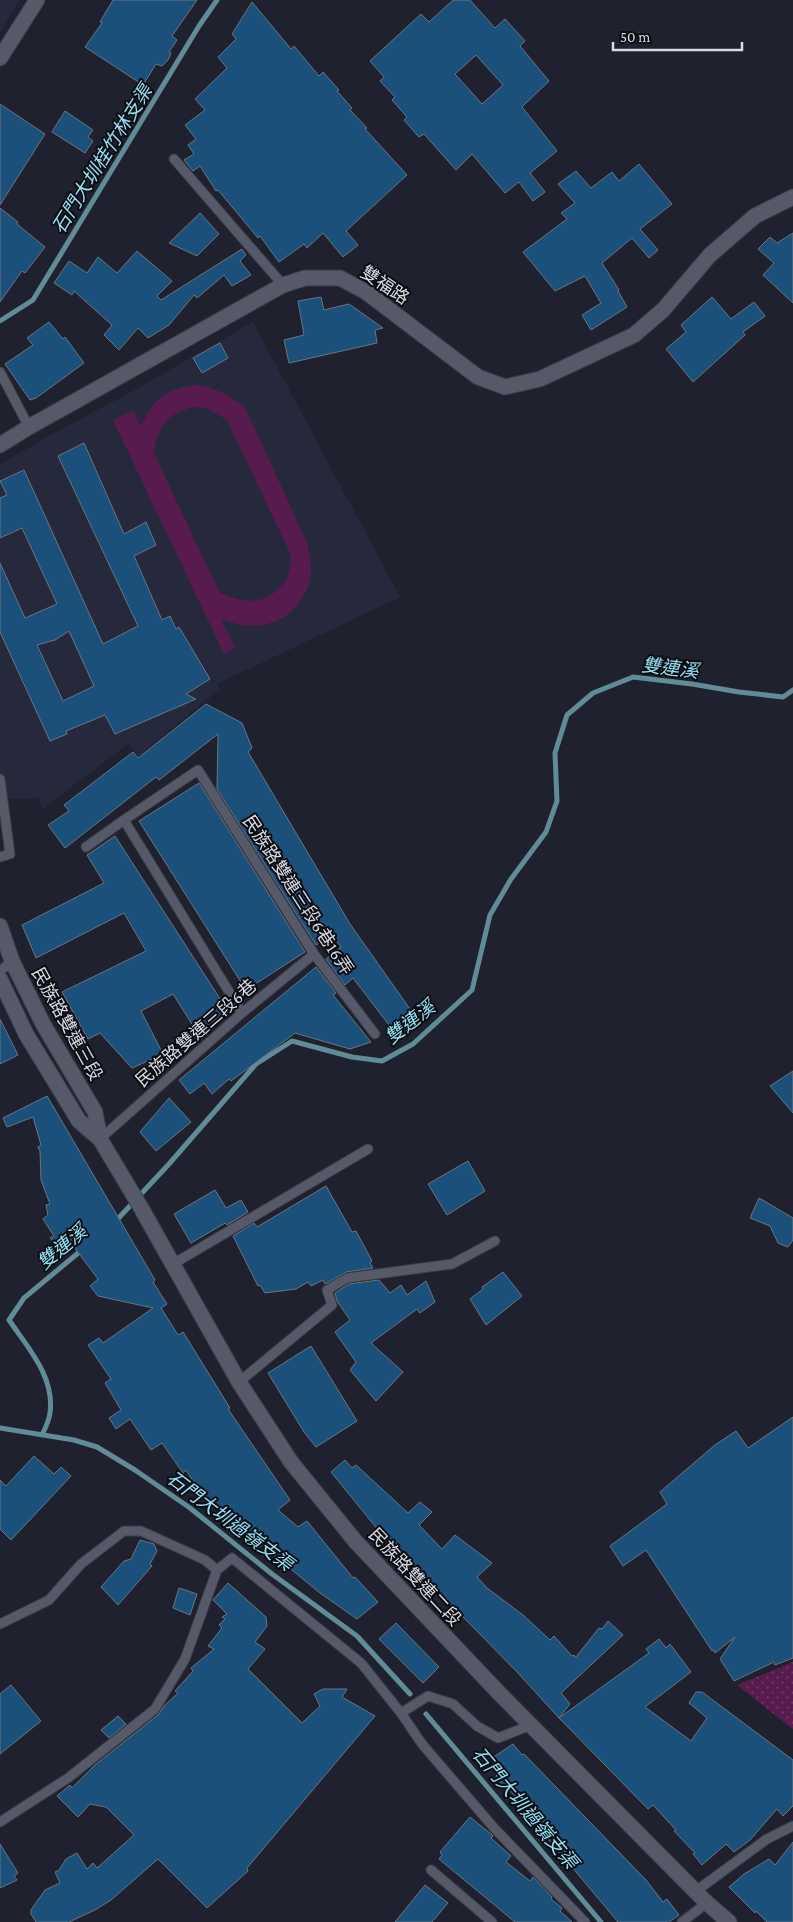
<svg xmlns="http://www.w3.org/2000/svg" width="793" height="1922" font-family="'Crimson Pro','Noto Sans TC',serif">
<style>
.built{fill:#26293b}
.green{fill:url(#green-dots)}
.pitch{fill:#581b4d;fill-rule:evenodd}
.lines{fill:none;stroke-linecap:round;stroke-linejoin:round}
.stream{stroke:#608c98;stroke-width:5}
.building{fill:#1a5079;stroke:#6a7682;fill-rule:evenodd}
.service-casing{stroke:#3b3d47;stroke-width:11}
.minor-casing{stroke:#3b3d47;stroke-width:17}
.tertiary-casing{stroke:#3b3d47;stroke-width:17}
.secondary-casing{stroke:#3b3d47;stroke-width:17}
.service{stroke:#565a68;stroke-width:9}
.minor{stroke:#565a68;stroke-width:15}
.tertiary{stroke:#565a68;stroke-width:15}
.secondary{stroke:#565a68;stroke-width:15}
.labels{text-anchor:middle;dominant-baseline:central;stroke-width:4;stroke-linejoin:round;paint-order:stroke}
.street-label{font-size:18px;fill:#d8dae2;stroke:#0b0c11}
.water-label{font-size:19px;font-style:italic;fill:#90e2f6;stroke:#0b0c11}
</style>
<defs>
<pattern id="green-dots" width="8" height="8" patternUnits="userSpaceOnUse" patternTransform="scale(1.25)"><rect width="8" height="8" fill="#581b4d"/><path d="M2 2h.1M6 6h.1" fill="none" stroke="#6f3c66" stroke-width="1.8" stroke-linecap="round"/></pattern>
</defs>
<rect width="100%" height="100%" fill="#1f222e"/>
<!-- built -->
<path class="built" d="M0 0H20L0 33Z
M253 322 400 597 217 684 220 689 138 756 128 744 42 809 39 798 0 799V465L40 441 131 392Z"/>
<!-- green -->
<path class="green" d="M793 1662V1729L737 1685Z"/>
<!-- pitch -->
<path class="pitch" d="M196 385 207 387 224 393 245 407 308 545C310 557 313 572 309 583 300 613 274 629 243 625 236 624 228 621 221 619L235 648 224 654 113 420 133 411 141 426C156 397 162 391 196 385ZM193 407 207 408 227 420 290 553C290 558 291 564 290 569 289 575 286 581 281 586 264 606 241 603 219 592L154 453C158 426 166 415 193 407Z"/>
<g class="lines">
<!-- stream -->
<path class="stream" d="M0 321 33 300 199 26 217 0
M114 1223 169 1164 256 1064 292 1041 352 1057 382 1061 413 1044 472 990 490 915 511 879 546 832 557 801 555 753 567 715 593 693 633 677 692 684 739 692 783 697 793 690
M0 1428 74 1440 97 1447 135 1470 190 1508 272 1574 357 1636 410 1694
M42 1435C45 1429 49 1421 50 1413 55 1377 28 1348 9 1320L24 1298 83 1249
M426 1714 601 1922"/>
</g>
<!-- building -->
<path class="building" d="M113 0H197L172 36 177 40 169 52 171 53 168 60 162 66 156 64 143 85 85 47 102 23 100 22Z
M453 0H470L495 28 505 19 525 41 520 46 549 81 522 107 557 151 530 173 545 192 533 201 519 182 505 193 472 154 456 170 424 134 419 137 404 120 407 117 392 100 395 97 380 81 384 77 370 61 421 14 429 22ZM476 55 503 85 482 104 455 74Z
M252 2 291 49 294 46 319 76 323 72 339 90 337 91 352 108 350 110 367 128 365 129 407 175 346 231 358 245 343 257 323 233 307 248 304 244 279 262 260 236 258 238 218 190 216 191 200 166 193 171 184 160 194 154 188 145 196 139 185 125 205 110 195 99 227 68 218 57 236 39 232 34Z
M0 104 45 134 0 205Z
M65 111 93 130 88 137 93 141 85 153 52 132Z
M639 164 672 204 640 229 658 250 649 258 632 238 602 263 619 290 618 291 627 307 591 330 582 315 601 303 585 276 555 291 523 252 567 219 561 213 575 203 558 184 576 171 591 188 612 172 619 181Z
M0 208 18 222 17 224 45 247 25 273 22 271 0 302Z
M200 213 219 234 197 256 169 243Z
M793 233V303L763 275 774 263 758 249 770 237 777 243Z
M242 249 246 255 240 261 251 275 232 286 224 275 197 298 194 295 169 325 148 338 138 328 119 350 104 335 112 325 74 291 72 295 54 283 69 261 87 273 98 257 117 273 137 251 172 281 157 296 161 300Z
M321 297 324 310 349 304 383 328 375 330 377 343 289 363 284 340 304 335 298 301Z
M712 297 731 319 754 302 765 316 743 332 745 335 693 382 666 349 686 332 681 325Z
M49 322 63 339 65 337 84 363 36 398 30 400 5 364 33 345 27 338Z
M220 343 228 358 202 373 193 358Z
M84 443 124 534 146 522 156 545 134 556 162 620 170 616 176 629 179 627 210 679 186 694 196 699 115 734 105 715 66 731 67 734 50 741 0 632V563L25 618 57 604 22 528 0 538V498L7 495 0 481 24 470 103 644 138 626 58 456ZM69 631 94 686 63 701 37 645 55 640Z
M206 704 242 723 252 748 248 752 350 924 417 1019 396 1034 353 978 345 985 326 959 341 947 332 935 316 945 217 789 218 734 159 780 156 777 65 848 48 825 69 811 64 805 133 752 138 758Z
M199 783 305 952 246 990 139 821Z
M115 836 228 1011 197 1032 173 994 141 1011 163 1054 132 1068 100 1033 88 1039 62 992 146 951 124 913 36 958 22 925 104 883 87 855Z
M316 967 336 993 333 995 371 1042 350 1049 295 1033 231 1081 229 1079 212 1094 204 1083 190 1094 179 1080Z
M0 1019 18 1055 0 1064Z
M793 1071V1113L770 1086Z
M47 1096 155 1280 153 1282 167 1304 161 1308 178 1335 183 1332 230 1408 228 1409 290 1500 278 1510 298 1527 307 1521 353 1578 355 1577 378 1602 357 1619 320 1593 248 1534 242 1538 236 1528 232 1531 211 1499 206 1502 186 1470 183 1473 162 1443 151 1450 130 1419 116 1429 109 1418 121 1410 105 1383 111 1379 88 1345 99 1338 103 1343 153 1308 98 1296 90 1286 98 1279 74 1247 64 1253 50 1238 54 1236 43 1219 48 1215 46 1205 50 1204 41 1180 40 1151 38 1147 41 1145 33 1117 7 1127 3 1118Z
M169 1098 191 1122 156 1151 140 1132Z
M468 1161 485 1191 447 1215 428 1184Z
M326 1186 352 1232 356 1231 372 1261 370 1263 373 1268 346 1272 325 1284 323 1280 311 1286 308 1282 296 1289 265 1293 260 1285 258 1286 233 1236 254 1223 257 1227Z
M215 1190 226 1208 241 1200 248 1212 227 1225 225 1223 191 1243 174 1214Z
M759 1198 793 1218V1240L788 1247 778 1243 770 1226 750 1218Z
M503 1272 522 1296 486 1325 470 1299 483 1289 482 1287Z
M379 1280 390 1293 401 1285 407 1295 426 1281 435 1302 420 1313 417 1309 371 1343 403 1372 376 1401 350 1370 356 1362 335 1332 350 1320 337 1301 335 1293 349 1284Z
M311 1346 357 1421 316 1447 304 1432 268 1373Z
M793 1417V1658L775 1665 774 1662 734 1681 720 1659 735 1637 715 1653 714 1650 712 1651 646 1550 623 1566 610 1546 667 1504 660 1492 715 1445 736 1431 748 1448Z
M34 1456 54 1474 61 1467 71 1476 11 1540 0 1529V1480L6 1486Z
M345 1460 352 1468 356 1465 408 1513 420 1502 432 1512 419 1525 442 1549 455 1535 492 1563 477 1577 487 1588 523 1615 550 1640 554 1636 572 1656 574 1655 576 1657 599 1628 602 1629 608 1621 623 1635 561 1693 570 1704 559 1718 518 1673 379 1531 331 1472Z
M140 1540 154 1544 157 1551 150 1564 152 1566 118 1605 101 1587 124 1561 131 1559Z
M228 1583 266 1617 267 1626 255 1642 265 1649 248 1669 302 1723 320 1706 314 1694 323 1689H347L342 1697 375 1716 247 1868 248 1871 207 1908 158 1859 111 1900 95 1910 69 1922H36L31 1914V1910L45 1890 60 1883 55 1872 59 1870 66 1859 77 1853 87 1869 93 1863 97 1868 134 1835 106 1807 90 1804 78 1817 57 1796 70 1785 72 1788 95 1765 159 1714 164 1706 178 1693 175 1691 193 1671 191 1668 214 1649 208 1646 222 1628 219 1625 225 1619 222 1617 227 1614 213 1600Z
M179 1588 197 1594 190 1615 173 1608Z
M396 1623 439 1667 423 1683 379 1639Z
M659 1639 666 1648 670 1644 691 1672 645 1707 691 1741 707 1718 689 1703 696 1692H702L793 1760V1806L783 1816 777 1809 750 1840 734 1852 726 1844 702 1865 693 1854 695 1853 674 1831 676 1830 653 1805 648 1809 559 1718 649 1653 646 1649Z
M11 1685 41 1721 0 1754V1694Z
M118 1716 126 1724 109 1738 101 1730Z
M513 1744 522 1755 524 1754 646 1880 663 1902 667 1899 679 1915 669 1922H618L546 1836 548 1835 540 1825 507 1787 505 1789 496 1776 501 1771 492 1758Z
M470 1817 491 1834 493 1836 491 1838 511 1856 506 1862 530 1881 533 1877 552 1897 551 1899 562 1908 560 1911 572 1922H515L439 1859 442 1855 440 1852Z
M793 1842V1922H767L756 1911 755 1913 729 1887 744 1874 769 1859 775 1865Z
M0 1844 18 1873 14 1876 17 1880 0 1888Z
M425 1885 448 1903 432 1922H395Z"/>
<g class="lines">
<!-- service casing -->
<g class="service-casing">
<path id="service" d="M174 159 283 285
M0 372 29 427
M0 779 10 854 0 857
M86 847 124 820
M0 971 12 961
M242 1013 124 820 198 770 314 954 375 1034
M100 1139 242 1013 314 954
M173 1264 368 1149
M239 1382 332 1305 327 1290 347 1278 452 1264 495 1241
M0 1624 49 1600 81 1564 124 1531H141L205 1560 217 1570 232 1558 361 1663 401 1713 422 1744 495 1829 585 1922
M401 1713 428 1696 453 1704 477 1726 498 1738 531 1725
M0 1822 68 1778 155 1709 185 1659 217 1570
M431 1870 492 1922
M696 1891 767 1839 793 1826
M682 1922 707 1903"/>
</g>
<!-- minor casing -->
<g class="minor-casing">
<path id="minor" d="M0 445 29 427 283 285 305 278H340L366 292 478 377 505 387 540 379 634 335 663 310 710 255 755 216 793 197"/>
</g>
<!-- tertiary casing -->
<g class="tertiary-casing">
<path id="tertiary" d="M0 58 37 0"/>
</g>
<!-- secondary casing -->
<g class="secondary-casing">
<path id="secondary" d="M0 926 12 961 43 1024 95 1112 100 1139 140 1206 239 1382 291 1462 356 1542 499 1693 707 1903 729 1922
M0 979 26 1034 79 1121 100 1139"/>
</g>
<!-- service -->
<use href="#service" class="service"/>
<!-- minor -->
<use href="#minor" class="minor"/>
<!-- tertiary -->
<use href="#tertiary" class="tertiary"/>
<!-- secondary -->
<use href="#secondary" class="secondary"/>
</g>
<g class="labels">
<!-- street labels -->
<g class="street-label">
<text transform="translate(385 285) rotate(34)">雙福路</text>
<text transform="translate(298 895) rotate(57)">民族路雙連三段6巷16弄</text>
<text transform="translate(67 1024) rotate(61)">民族路雙連三段</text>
<text transform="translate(196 1033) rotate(-41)">民族路雙連三段6巷</text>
<text transform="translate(415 1577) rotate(47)">民族路雙連二段</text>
</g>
<!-- water labels -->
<g class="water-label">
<text transform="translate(102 159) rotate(-58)">石門大圳桂竹林支渠</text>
<text transform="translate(670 668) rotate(7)">雙連溪</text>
<text transform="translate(410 1022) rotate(-38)">雙連溪</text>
<text transform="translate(62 1247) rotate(-40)">雙連溪</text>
<text transform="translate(230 1521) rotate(37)">石門大圳過嶺支渠</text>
<text transform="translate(525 1808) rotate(50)">石門大圳過嶺支渠</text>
</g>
</g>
<!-- scale -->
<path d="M613 42v8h129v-8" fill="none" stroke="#d8dae2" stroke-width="2.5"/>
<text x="620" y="42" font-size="15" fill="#d8dae2" stroke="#0b0c11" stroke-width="4" paint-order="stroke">50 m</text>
</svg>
